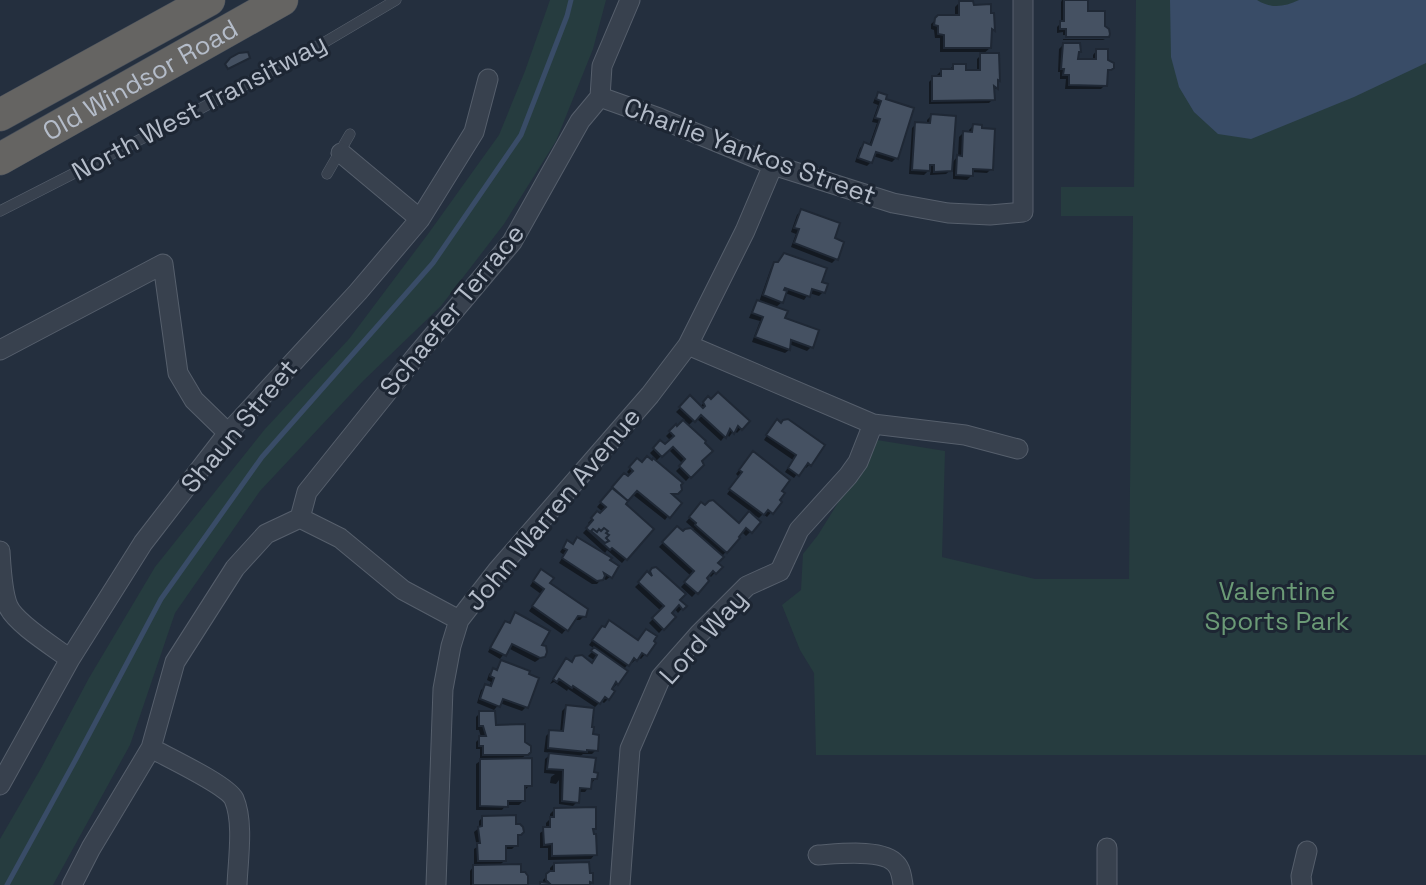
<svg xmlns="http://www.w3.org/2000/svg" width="1426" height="885" font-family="'Space Grotesk',sans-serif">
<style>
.green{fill:#263c3f}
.water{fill:#394c67}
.shadow{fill:#0007}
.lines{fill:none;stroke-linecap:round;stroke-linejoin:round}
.stream{stroke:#394c67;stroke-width:5}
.building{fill:#455162;stroke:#1f2835;stroke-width:2}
.service-casing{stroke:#565f6c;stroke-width:11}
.minor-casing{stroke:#565f6c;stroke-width:21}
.trunk-casing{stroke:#434c59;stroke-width:33}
.service{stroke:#38414e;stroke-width:10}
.minor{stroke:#38414e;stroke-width:19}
.trunk{stroke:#656462;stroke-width:32}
.labels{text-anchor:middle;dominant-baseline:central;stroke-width:6;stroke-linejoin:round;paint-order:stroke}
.street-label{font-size:26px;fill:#b4bcc9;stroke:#1d2633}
.park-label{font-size:26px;fill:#6b9a76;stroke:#1d2633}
</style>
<rect width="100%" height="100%" fill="#242f3e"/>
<!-- green -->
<path class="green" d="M550 0H606L593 49 556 141 504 224 441 306 363 381 260 491 175 613 130 745 53 885H0V839L40 770 89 678 155 567 265 429 349 339 428 234 499 135 525 71Z
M1136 0H1426V755H816L814 673 800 650 782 605 801 590 803 554 818 535 877 440 945 451 942 557 1035 579H1129L1133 216H1061V187H1134Z"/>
<!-- water -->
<path class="water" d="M1170 0H1257C1271 9 1284 7 1299 0H1426V63L1354 97 1251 139 1218 134 1194 112 1179 87 1171 57Z"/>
<!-- shadow -->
<path class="shadow" d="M1062 0H1086V13L1103 27 1107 35H1063V32L1057 33V27L1061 23V2Z
M959 3 993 14V30L990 33V48L982 55 996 82V88L993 91V99L989 103 929 104V82L933 78H937V75L941 71 949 70 953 66 965 71 977 72V59L984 52H940V38H935L934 30 931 29V24L939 17H955V7Z
M1063 39H1105L1103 40H1063Z
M1063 45 1077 61H1093V55L1097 50 1112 67 1106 73 1105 85 1101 89H1065L1066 79H1060V72H1058L1059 49Z
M879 94 885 96 896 158 892 162 873 156 871 162 867 166 855 162 860 148 864 144 869 146 877 123 872 122 878 105 873 103 875 98Z
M931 116 951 164 958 156 959 137 963 133H969V130L973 126 991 169 987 173 971 172V176L967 180 953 179V168L946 174 930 175 931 168 924 175 909 174 912 128 916 124 927 125V120Z
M801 211 832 239 836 259 832 263 791 247 796 234 791 232 797 215Z
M775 263 820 283 823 292 819 296 809 293 804 300 785 293 782 302 775 308 783 319 811 347 807 351 789 344V350L785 353 752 342 760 321 749 318 754 306 759 302 771 268Z
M708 398 748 421 737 433 734 430 729 437 727 433 721 441 696 418 688 426 702 464 686 481 676 471 683 464 668 449 655 462 680 489 673 497 668 516 665 520 632 494 623 504 652 529 622 563 607 550 605 553 583 533 590 525 588 523 593 518 603 512 597 507 620 479H628L631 476 627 472 633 465 652 462 656 459 650 453 661 442 665 447 671 441 666 436 676 426 677 428 685 420 676 412 686 402 700 407Z
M781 425 810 464 806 468 803 466 794 478 785 472 793 460 764 440 773 426Z
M749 458 779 491 778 500 780 502 767 517 763 514 759 518 752 514 751 516 759 523 746 536 741 531 738 538 716 563 720 567 711 577 708 574 705 577 707 581 692 597 681 587 691 576 659 547 677 528 683 534 686 530 694 529 686 522 701 504 739 525 751 512 727 494 739 477 736 474Z
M577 539 611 576 606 580 602 578 597 584H592L559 563 564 555 560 552 564 546 568 542 572 545Z
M653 570 684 606 678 613 674 608 670 613 674 617 659 633 649 623 661 611 635 587Z
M537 575 584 616 580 620H574L562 634 529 611 541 594 530 586Z
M515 615 540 646 543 656 538 660 535 662 508 648 500 659 488 652 501 627 505 623 508 625Z
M598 632 637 642 652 641 654 643 641 659 638 657 632 663 630 662 623 670 626 672 617 684 613 688 612 686 608 699 604 703 601 701 595 707 568 689 567 691 554 682 550 684 566 660 571 663 591 665 594 660 588 656 595 649 589 645Z
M501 662 537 679 526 707 522 711 500 703 494 710 477 703 481 690 486 686 489 687 491 682 487 680 489 674 493 670 495 671Z
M566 707 591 736 596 750 592 754H583L578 758 595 779 585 792H578L577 802 573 806 559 804V780L556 784 550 783 551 777 555 774 544 773 545 759 552 753 544 752 546 736 550 732 560 733 562 711Z
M480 713 494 726 524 743 530 751 520 760 530 785 526 789H523V801L519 805H506L502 810H476V764L480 761V749H476V742L481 737 479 730H476V717Z
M554 810 595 828 592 831 595 854 591 859 548 860V848H540V833L546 829V823L550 819V814Z
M483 817 514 826 522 831 516 838V845L512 849H504L505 860 499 866 519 874 526 885H470V871L474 866V849L477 847 474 832 479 828V821Z
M554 864 591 882 588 885H540L543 884V880L550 873V868Z"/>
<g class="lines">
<!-- stream -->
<path class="stream" d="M7 885 76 759 161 599 262 457 433 263 521 135 567 16 571 0"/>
</g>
<!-- building -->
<path class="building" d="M1064 0H1088V11H1105V26L1109 29 1110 34 1109 37H1066V29H1060V21H1064Z
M959 1H973L974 5 991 4V13H994L995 31 992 29 991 48H944V35L938 34V26L934 25 935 18 938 15H959Z
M1063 43H1080L1081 52H1079L1078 59H1096V49H1108V60L1114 63V68L1111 70H1108L1107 86 1069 85V75H1063L1064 69H1061Z
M248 52 250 58 228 69 225 64 230 58 239 53Z
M980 53H999L1000 81 998 80V89L994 86 995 100 932 101V76H941V69H953V64H966V70H980Z
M878 92 887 95 886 99 914 108 898 159 876 152 872 163 858 158 864 142 871 145 880 119 875 118 881 101 876 99Z
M931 114 956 116 952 171 934 172V165H930V171L912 170 915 122 930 123Z
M973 124 982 125V128L995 129 993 170 973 169V176L956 175 957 155 962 156 963 131 972 132Z
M801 209 840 223 835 238 844 242 838 260 794 243 799 229 794 228Z
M784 253 827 268 822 282 828 284 825 293 812 289 810 297 785 288 784 290 787 291 783 303 763 295 774 262H778Z
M757 300 788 311 785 318 819 330 813 348 791 340 790 350 755 337 763 317 752 313Z
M718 392 750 421 742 430 738 426 734 434 730 429 726 438 701 415 695 422 679 407 690 395 703 408 705 406 703 402 708 396 711 399Z
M777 419 781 423 783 420 788 419 825 445 811 466 808 463 799 476 788 468 796 455 766 435Z
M683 420 706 441 705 443 713 451 702 461 704 465 691 478 679 466 685 459 673 447 662 457 653 448 660 440 665 444 674 436 669 431 676 424 677 426Z
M753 451 790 480 782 491 785 493 780 500 782 502 773 514 768 510 764 515 729 489 742 472 739 470Z
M647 456 652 460 653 458 683 483 681 485 682 490 678 494H672L682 503 670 518 637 491 628 501 612 487 624 473 628 476 633 471 629 467 637 458 642 462Z
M612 488 628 501 626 504 654 529 627 560 612 548 610 550 586 528 593 520 591 518 597 511 600 513 606 507 600 502Z
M713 500 739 523 749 511 761 522 752 533 746 528 739 537 740 538 727 553 695 525 696 523 689 517 701 502 705 505 709 501Z
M677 526 683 531 685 529 691 528 724 557 718 563 723 567 716 574 713 571 707 578 709 581 698 594 684 582 694 571 662 542Z
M604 528 608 531 606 533 609 535 606 538 609 541 605 543 591 531 593 529 597 532 599 529 601 531Z
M577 537 612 558 610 560 619 566 612 578 604 573 605 576 603 580 597 581 562 558 567 550 563 548 567 540 573 544Z
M656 567 686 594 680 600 687 606 683 610 679 605 672 613 676 617 664 630 652 618 664 606 638 582 647 571 652 576 650 571 652 568Z
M541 569 554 578 550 583 588 609 586 617 578 616 568 631 532 606 544 589 533 581Z
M515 612 550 631 542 645 546 646 547 652 545 657 540 658 512 644 506 656 490 648 505 621 510 623Z
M609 620 638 640 646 629 657 636 654 641 656 643 647 656 642 653 637 661 634 658 629 666 592 640 602 626 605 627Z
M594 647 628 671 618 685 616 682 612 689 615 691 609 700 605 697 600 704 573 686 572 688 559 679 557 682 553 679 566 658 572 662 575 656 582 655 592 663 597 655 591 651Z
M501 660 530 671 529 674 539 678 528 708 503 699 500 707 480 699 485 684 491 686 494 678 490 676 493 668 497 670Z
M566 705 594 708 592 727H594L593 734 599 735 598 751 587 750V752L548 748 549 730 563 731Z
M479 711H495L496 725 525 724V742L531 746V752L528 755H483V746H479V736H486L483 726H479Z
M549 753 596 758 594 772 598 773 597 779H592L591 789 580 788 579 803 562 801 563 770 547 769Z
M532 758V786H525V801H508V807L480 806V759Z
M596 807V829H593L594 834H596L597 855 552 856V844L544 845 543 827H550V817H554V808Z
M516 815V824H520L523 827 524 832 521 835H518V846H506V861H478L477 843H480L478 827 482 826V816Z
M589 862 590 873H593V883L590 882V885H540V882L549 883 546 880V874L550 871H554V863Z
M521 864V872H525L528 876V885H473V865Z"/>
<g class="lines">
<!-- service casing -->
<g class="service-casing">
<path id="service" d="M327 174 350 134
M0 211 196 111 325 42 396 0"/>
</g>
<!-- minor casing -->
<g class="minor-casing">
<path id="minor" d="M600 97 659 118 773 165 893 203 948 213 990 215 1023 212V0
M600 97 602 66 630 0
M341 153 420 219
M688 345 873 424 965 435 1018 449
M0 350 163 264 178 373 194 400 228 433
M300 518 307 492 416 356 512 242 580 121 600 97
M300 518 340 538 403 590 459 620
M0 551C1 566 2 592 8 606 15 623 54 647 70 659
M151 748C167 757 227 785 234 799 244 822 238 860 237 885
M0 785 70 659 143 543 228 433 358 292 420 219 474 132 488 79
M818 855C837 854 883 848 896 864 901 869 902 878 903 885
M72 885 91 848 151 748 175 662 235 568 266 534 300 518
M436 885 443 689 451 646 459 620 497 571 650 395 688 345 745 231 773 165
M620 885 630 749 661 677 699 634 747 586 780 571 799 530 848 476 858 462 873 424
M1107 885V848
M1302 885 1301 876 1307 851"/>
</g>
<!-- trunk casing -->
<g class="trunk-casing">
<g id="trunk">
<path d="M0 115 209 0"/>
<path id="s1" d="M0 159 282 0"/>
</g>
</g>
<!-- service -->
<use href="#service" class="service"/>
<!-- minor -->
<use href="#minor" class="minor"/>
<!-- trunk -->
<use href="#trunk" class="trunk"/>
</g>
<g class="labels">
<!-- street labels -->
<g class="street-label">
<text stroke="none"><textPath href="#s1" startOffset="161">Old Windsor Road</textPath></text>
<text transform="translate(199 107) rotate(-28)">North West Transitway</text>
<text transform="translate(750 151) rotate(20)">Charlie Yankos Street</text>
<text transform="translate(452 310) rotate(-51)">Schaefer Terrace</text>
<text transform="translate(239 426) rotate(-50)">Shaun Street</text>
<text transform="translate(553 509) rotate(-50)">John Warren Avenue</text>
<text transform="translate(703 637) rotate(-48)">Lord Way</text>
</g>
<!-- park labels -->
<g class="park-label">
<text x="1277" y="591">Valentine<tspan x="1277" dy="30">Sports Park</tspan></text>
</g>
</g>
</svg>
